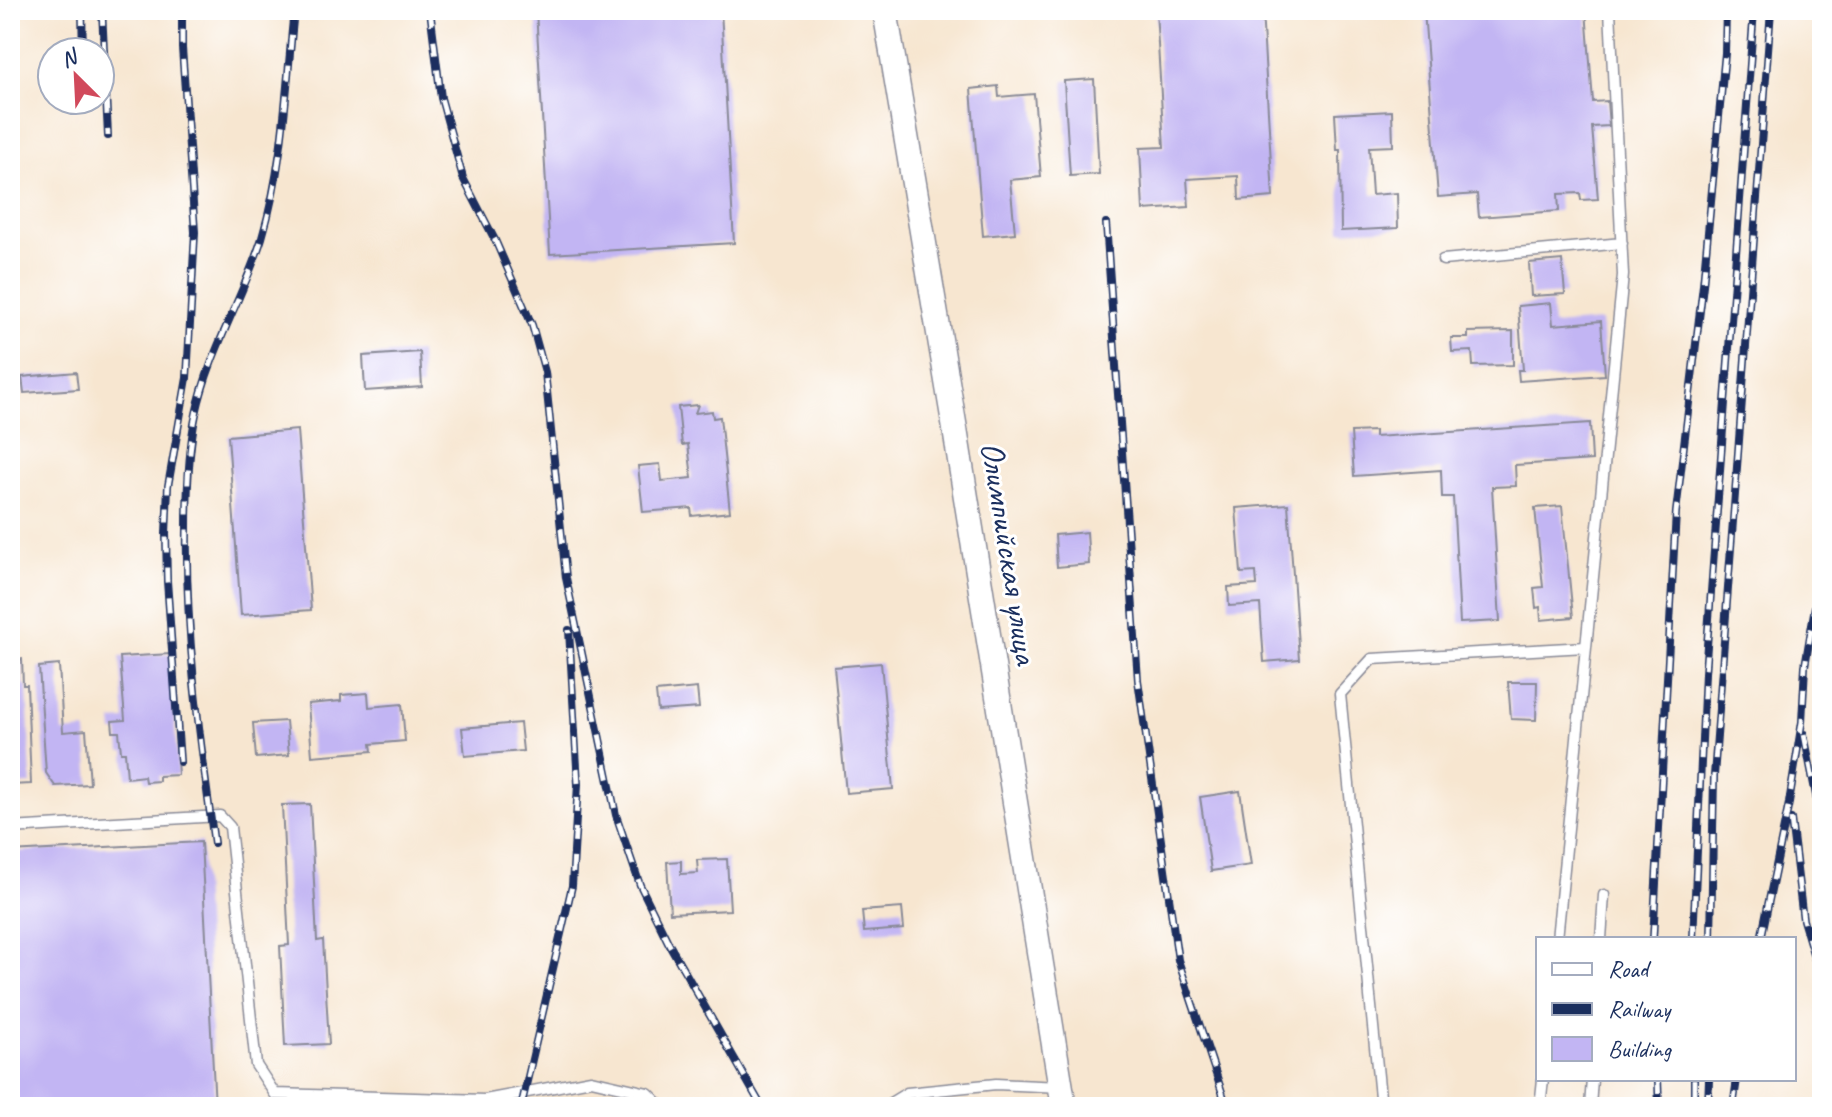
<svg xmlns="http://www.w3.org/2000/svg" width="1832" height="1117" font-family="Caveat,sans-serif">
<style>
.building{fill:#c2b5f3}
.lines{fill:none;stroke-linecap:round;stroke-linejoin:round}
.service-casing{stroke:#898a97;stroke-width:13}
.tertiary-casing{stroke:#898a97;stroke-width:27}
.service{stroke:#fff;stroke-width:10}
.tertiary{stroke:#fff;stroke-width:24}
.rail-casing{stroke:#1b2f5e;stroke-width:8}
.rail{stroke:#fff;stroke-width:5;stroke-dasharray:15;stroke-linecap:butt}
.labels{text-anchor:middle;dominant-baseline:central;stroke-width:6;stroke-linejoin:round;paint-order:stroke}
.street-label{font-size:34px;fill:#1b2f5e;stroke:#fff}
</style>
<rect width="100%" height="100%" fill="#fff"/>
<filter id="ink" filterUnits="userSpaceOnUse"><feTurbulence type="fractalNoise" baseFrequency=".0125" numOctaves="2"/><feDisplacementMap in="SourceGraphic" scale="16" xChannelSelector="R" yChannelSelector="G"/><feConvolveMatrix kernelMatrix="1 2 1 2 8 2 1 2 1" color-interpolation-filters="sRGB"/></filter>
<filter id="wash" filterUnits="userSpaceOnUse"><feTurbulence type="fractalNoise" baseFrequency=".006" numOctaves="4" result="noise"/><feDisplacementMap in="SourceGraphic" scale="32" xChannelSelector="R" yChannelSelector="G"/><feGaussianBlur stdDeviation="1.8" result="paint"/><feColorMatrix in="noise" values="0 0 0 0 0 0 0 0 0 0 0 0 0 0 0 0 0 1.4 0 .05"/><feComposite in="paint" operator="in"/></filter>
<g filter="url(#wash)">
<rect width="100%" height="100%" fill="#f7e6d0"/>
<g id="blocks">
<!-- building -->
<path class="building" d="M536 10H721L734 243 550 254Z
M1156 10H1262L1273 197 1239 200 1238 176 1187 179 1189 207 1143 210 1140 148 1164 147Z
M1424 10H1586L1593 102 1607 101 1609 126 1592 127 1598 199 1581 200 1580 193 1558 194 1559 211 1479 217 1477 194 1438 197Z
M1094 79 1099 174 1070 176 1064 81Z
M998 86 999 97 1034 94 1041 177 1010 180 1015 233 983 236 971 89Z
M1392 111 1393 146 1369 147 1372 195 1397 193 1398 228 1341 231 1340 150H1337L1335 114Z
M1562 260 1565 294 1531 296 1529 263Z
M1551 303 1553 325 1601 321 1605 375 1519 381 1518 370H1523L1518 306Z
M1513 331V365L1473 366 1472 351 1452 352 1451 338H1468V332Z
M420 352 422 387 365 391 363 356Z
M76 372 78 389 24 393 22 377Z
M698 405 695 413 712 411 713 418 720 417 730 512 692 516 691 508 643 512 638 466 660 464 662 481 692 478 688 444 682 445 678 407Z
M1590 423 1592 460 1515 465 1516 486 1492 487 1500 621 1460 623 1453 497H1442L1441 470 1354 476 1351 432 1375 431V437Z
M297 430 311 610 241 615 228 436Z
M10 462H13L15 521 10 522Z
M1288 504 1299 659 1264 662 1260 604 1229 606 1228 587 1257 585 1256 572 1241 573 1236 508Z
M1562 506 1573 617 1541 620 1540 607 1536 608 1534 588 1543 587 1535 508Z
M1087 532 1089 564 1057 567 1055 535Z
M170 654 178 775 159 776V781L145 782 144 776 127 778 125 752H121L119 732H113L112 721 125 720 120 657Z
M22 659 23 685H27L31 784 10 785V660Z
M881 663 893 789 846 793 834 667Z
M59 665 63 732 86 730 90 784 55 786 46 773 39 667Z
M1508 682H1537L1536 720 1511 719Z
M697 688 699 708 658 711 656 692Z
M368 693 369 707 402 704 405 741 371 744 372 751 312 756 308 704 341 701V695Z
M286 721 289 755 256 758 253 723Z
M520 723 523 751 465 756 462 728Z
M1240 791 1251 865 1211 871 1200 797Z
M310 804 317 941 323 940 329 1044 285 1046 280 946 289 945 282 805Z
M201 842 215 1107H10V852Z
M727 859 730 910 670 913 667 862 681 861V874L698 873 697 860Z
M902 908 904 929 864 932 862 911Z"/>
</g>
</g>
<g filter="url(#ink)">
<use href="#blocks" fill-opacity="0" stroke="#898a97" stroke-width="2"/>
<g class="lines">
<!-- service casing -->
<g class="service-casing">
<path id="service" d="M1443 260 1622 243
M10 828 220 816 230 827 256 1065 275 1094 485 1100 591 1080 648 1093 662 1107
M1557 939 1623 275 1610 10
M1601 939 1604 895
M884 1107 907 1093 996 1084 1061 1087
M1381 1107 1340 694 1372 659 1586 647
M1540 1107 1543 1079
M1590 1107 1592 1079"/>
</g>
<!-- tertiary casing -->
<g class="tertiary-casing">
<path id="tertiary" d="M885 10 954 423 1064 1107"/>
</g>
<!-- service -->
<use href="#service" class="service"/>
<!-- tertiary -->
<use href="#tertiary" class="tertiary"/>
<!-- rail casing -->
<g class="rail-casing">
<path id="rail" d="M82 10 83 52
M102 10 108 136
M430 10 441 98 463 178 495 240 532 325 545 372 566 578 616 815 640 885 669 944 762 1107
M1106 223 1138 680 1178 960 1227 1107
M1804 734 1822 826
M180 762 167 581 166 534 168 486 187 378 195 232 182 48V10
M1791 819 1803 920 1822 983
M214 843C200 739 185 635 187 529 187 491 188 451 196 414 209 352 243 298 262 238 284 164 286 86 294 10
M1653 939 1676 512 1703 285 1725 53 1726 10
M1693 939 1705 673 1754 10
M1711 939 1714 776 1771 10
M1761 939 1789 803 1802 722 1805 666 1822 565
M1658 1079 1659 1107
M1694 1079V1107
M521 1107 572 886 578 784 569 630
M1708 1107 1709 1079
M1733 1107 1737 1079"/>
</g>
<!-- rail -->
<use href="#rail" class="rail"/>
</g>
</g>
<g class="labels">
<!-- street labels -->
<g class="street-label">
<text transform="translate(1010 553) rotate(81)">Олимпийская улица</text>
</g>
</g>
<!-- margin -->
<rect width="1832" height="1117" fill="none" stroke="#fff" stroke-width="40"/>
<!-- legend -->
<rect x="1536" y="937" width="260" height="144" fill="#ffffff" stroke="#a4acbf" stroke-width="2"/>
<rect x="1552" y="963" width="40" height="12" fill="#ffffff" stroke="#a4acbf" stroke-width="2"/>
<text x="1608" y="977" font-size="24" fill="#1b2f5e">Road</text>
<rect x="1552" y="1003" width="40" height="12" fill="#1b2f5e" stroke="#a4acbf" stroke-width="2"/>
<text x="1608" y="1017" font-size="24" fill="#1b2f5e">Railway</text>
<rect x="1552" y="1037" width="40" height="24" fill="#c2b5f3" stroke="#a4acbf" stroke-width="2"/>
<text x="1608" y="1057" font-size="24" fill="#1b2f5e">Building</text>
<!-- north arrow -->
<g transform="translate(76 76) rotate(336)"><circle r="38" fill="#ffffff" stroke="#a4acbf" stroke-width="2"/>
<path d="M0-6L14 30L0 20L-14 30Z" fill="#d1495b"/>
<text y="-12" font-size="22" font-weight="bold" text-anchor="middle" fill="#1b2f5e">N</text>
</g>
</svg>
